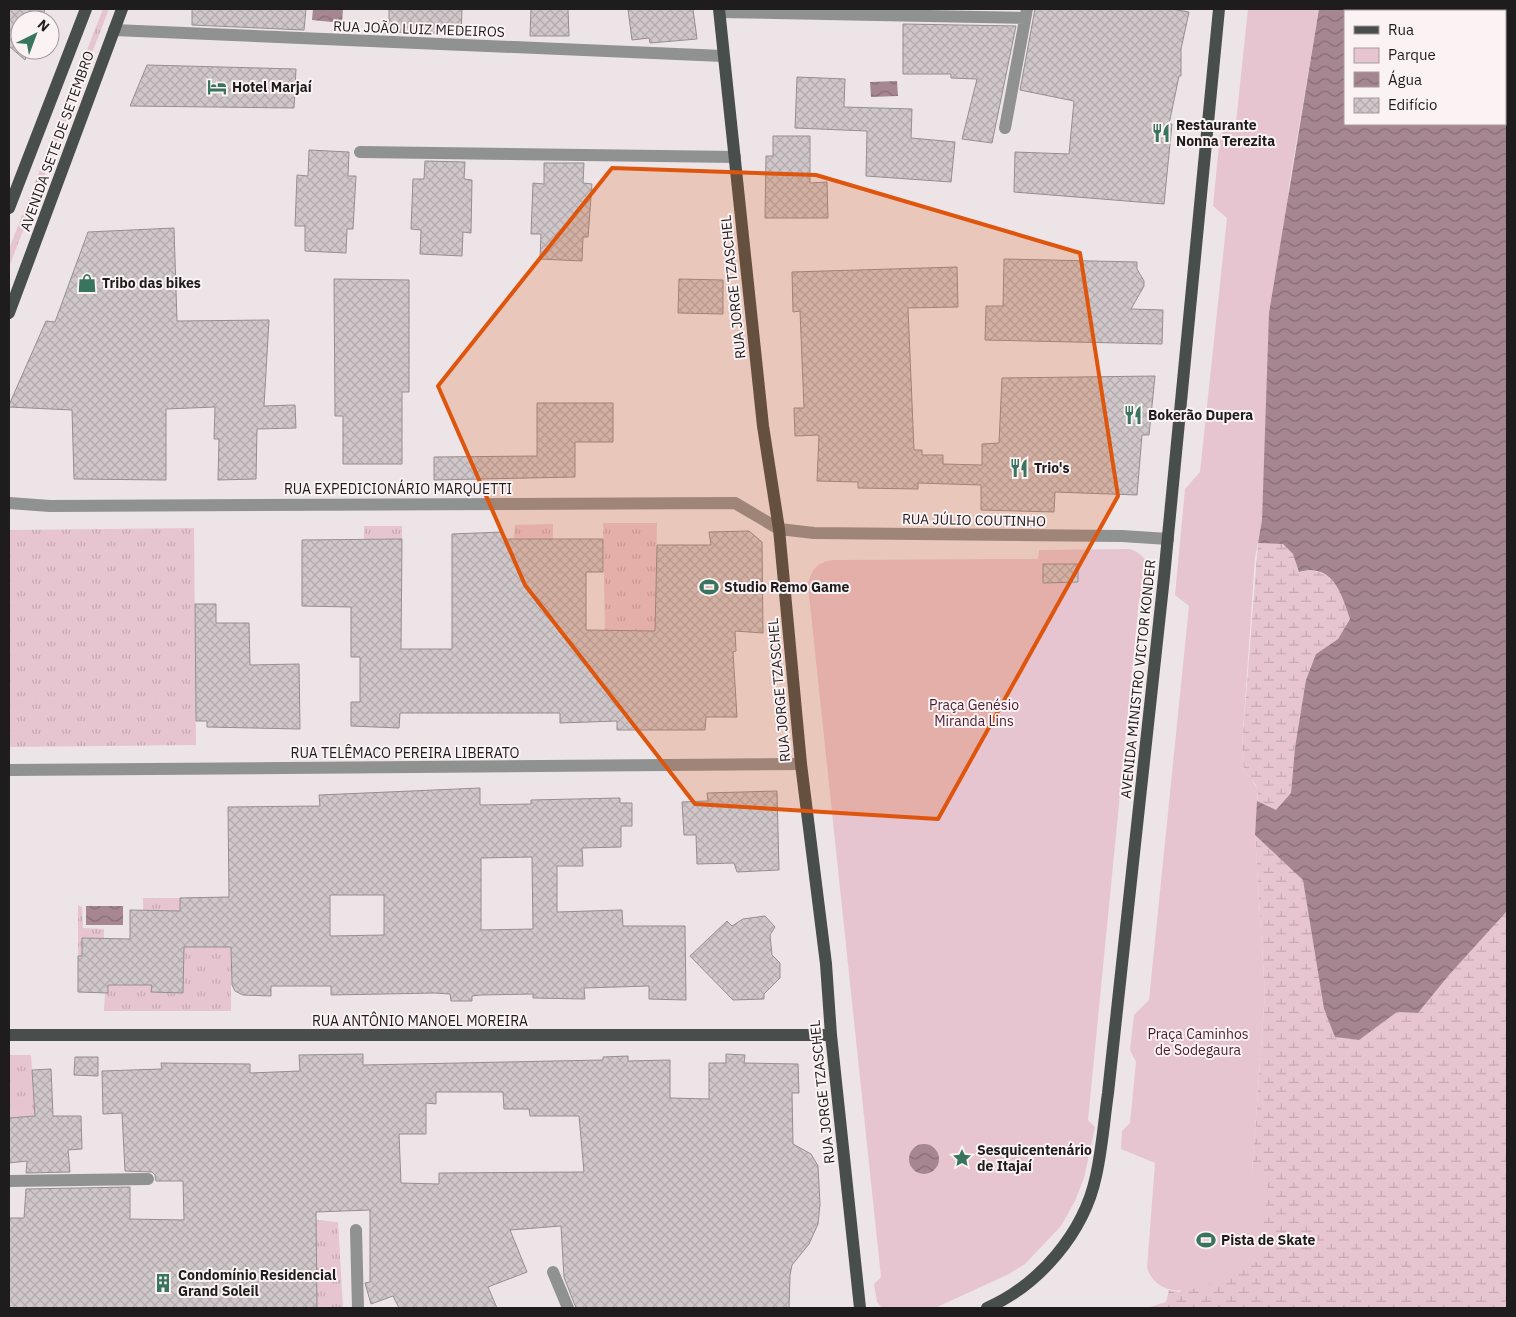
<svg xmlns="http://www.w3.org/2000/svg" width="1516" height="1317" font-family="'IBM Plex Sans',sans-serif">
<style>
.grass{fill:url(#grass-tufts)}
.wetland{fill:url(#wetland-marsh)}
.green{fill:#e6c5d0}
.water{fill:url(#water-waves);fill-rule:evenodd}
.building{fill:url(#building-cross-hatch);stroke:#968e90;fill-rule:evenodd}
.lines{fill:none;stroke-linecap:round;stroke-linejoin:round}
.minor{stroke:#8f9291;stroke-width:12}
.major{stroke:#484e4b;stroke-width:12}
.marked{fill:#de560d;fill-opacity:0.2;stroke:#de560d;stroke-width:4;stroke-linejoin:round}
.labels{text-anchor:middle;dominant-baseline:central;stroke-width:4;stroke-linejoin:round;paint-order:stroke}
.street-label{font-size:14px;fill:#1f1c1d;stroke:#fbf2f4}
.poi-label{font-size:14px;font-weight:bold;fill:#1f1c1d;stroke:#fbf2f4;text-anchor:start}
.park-label{font-size:14px;fill:#491d2f;stroke:#fbf2f4}
</style>
<defs>
<pattern id="grass-tufts" width="24" height="20" patternUnits="userSpaceOnUse" patternTransform="scale(1.25)"><rect width="24" height="20" fill="#e6c5d0"/><path d="M3 7l-1-3M5 7V3M7 7l1-3M15 17l-1-3M17 17v-4M19 17l1-3" fill="none" stroke="#c5a9b2"/></pattern>
<pattern id="wetland-marsh" width="20" height="14" patternUnits="userSpaceOnUse" patternTransform="scale(1.25)"><rect width="20" height="14" fill="#e6c5d0"/><path d="M1 5h8M5 5V1M11 12h8M15 12V8" fill="none" stroke="#c5a9b2"/></pattern>
<pattern id="water-waves" width="16" height="10" patternUnits="userSpaceOnUse" patternTransform="scale(1.25)"><rect width="16" height="10" fill="#a68690"/><path d="M0 5q4-4 8 0t8 0" fill="none" stroke="#876d75"/></pattern>
<pattern id="building-cross-hatch" width="8" height="8" patternUnits="userSpaceOnUse" patternTransform="scale(1.25)"><rect width="8" height="8" fill="#d0c7ca"/><path d="M0 0l8 8M0 8l8-8" fill="none" stroke="#b2aaad"/></pattern>
</defs>
<rect width="100%" height="100%" fill="#ede4e7"/>
<!-- grass -->
<path class="grass" d="M103 9H109L9 267V249Z
M603 523H657L655 631 605 630Z
M553 524V539H514L515 525Z
M364 526H402V539H364Z
M194 528 196 745 9 747V530Z
M143 898H180L179 940 187 947H213L231 938V1011H104L105 993 108 985H152V992H183L184 950H172V911L143 910Z
M78 905 82 907 83 928 104 929V938H82V956H78Z
M9 1055H31L35 1116 9 1118Z
M316 1220 338 1222 343 1308H317Z"/>
<!-- wetland -->
<path class="wetland" d="M1258 543 1283 544 1293 554 1299 572C1333 564 1341 593 1350 619L1338 639 1316 654 1295 748 1291 793 1276 810 1257 801C1260 789 1255 780 1244 773L1242 747Z
M1255 835 1303 879 1324 1009 1336 1037 1359 1040 1397 1012 1418 1013 1449 975 1507 911V1308H1147L1166 1302 1169 1290 1180 1292 1269 1174 1252 1172 1265 994Z"/>
<!-- green -->
<path class="green" d="M1248 9H1319L1289 185 1266 425 1262 520 1255 558 1242 746 1244 773 1251 778 1258 790 1255 835 1265 994 1252 1171 1269 1174 1260 1260C1231 1276 1164 1315 1147 1268L1155 1163 1121 1149 1122 1131 1130 1123 1136 1062 1130 1050 1134 1015 1149 1000 1189 606 1175 595 1185 489 1200 472 1227 218 1213 206 1220 135 1236 122Z
M1130 549C1152 557 1148 572 1147 592L1139 600 1088 1120 1095 1127 1084 1178 1075 1201 1061 1226 1025 1264 1009 1274 935 1308H882L877 1302 874 1284 881 1277 808 585C811 570 817 562 833 560L1038 559 1039 550Z"/>
<!-- water -->
<path class="water" d="M313 9H343L342 23 312 20Z
M1319 9H1507V911L1449 975 1418 1013 1397 1012 1359 1040 1335 1037 1324 1009 1303 880 1255 835 1257 801 1276 810 1291 793 1295 748 1306 680 1316 654 1338 639 1350 619C1341 593 1333 563 1299 572L1293 554 1283 544 1258 543 1262 520 1269 313ZM1345 11H1505V124H1345Z
M897 81 898 96 871 97 870 82Z
M86 906H123V925H86Z
M909 1159a15 15 0 1 1 30 0a15 15 0 1 1-30 0Z"/>
<!-- building -->
<path class="building" d="M9 9H45L41 20H20V50H29L25 60 9 46Z
M192 9H306L304 30 192 25Z
M389 9H462L461 34 389 32Z
M531 9H568L569 36H530Z
M628 9H693L697 39 650 43 649 38 632 40Z
M1035 9H1172L1189 12 1181 49V76H1179L1169 124H1172L1164 204 1014 192 1015 152 1069 154 1074 101 1020 90Z
M903 24 1016 26 992 143 962 139 977 79 951 78V74H903Z
M147 65 296 69 294 108 130 106Z
M797 77 845 79 844 107 912 109 911 138 955 142 951 182 866 176 867 131 795 128Z
M773 136H810V183L827 182 828 218H765L766 156H773Z
M309 150 349 152 348 176H356L353 229H347L346 253 305 251V226H295L297 175 308 176Z
M425 161 465 162 464 179 472 180 471 233 463 232 462 256 420 254 421 230 411 229 413 179H424Z
M544 163H584L583 183 592 184 588 237H583L582 261 540 259 541 234H531L533 183 544 184Z
M174 228 177 321 269 320 264 406 295 405 296 428 257 429 256 479 218 480 219 439H214L215 407 166 409V480L74 479 72 410 9 407V405L46 321 55 322 88 232Z
M1004 259 1137 262V269L1144 281V286L1131 309 1163 310 1162 344 985 340 986 306H1003Z
M957 267 958 307 908 308 914 450H922V455H943V464L982 465V444L999 443 1002 378 1155 376 1149 435H1142L1137 495 1055 492 1054 512 981 510V485L918 483V489L858 488V482L817 481 819 435 795 436 794 408H804L800 311 793 312 792 272Z
M334 279 409 280V392H402V464H343V416H335Z
M679 279 723 280V314L678 313Z
M537 403H613V442H575V477L434 480V457L537 456Z
M749 531 762 542 763 633 735 631 736 651 733 652 737 717H706L705 730H617V721L560 723V713H400L399 728 351 726V702H360V657H351V607L302 606V540L402 539 401 649H452V534L503 532 504 539H603V572H586V630L655 631 657 545H711L709 532Z
M1043 564H1078V582L1043 583Z
M195 604H216V623H249L250 665 299 664 300 729 207 727V721H196Z
M480 788V805L531 804V800L620 798V803H632V826H621V847L582 848 583 866H557V912L622 910 623 926H685L686 1000 649 999V986L584 988 585 999 533 998V994L481 995 472 996V1001H451L450 994 435 993 331 995V986H271V996L243 995 235 991 232 985 231 947H184L183 993 151 992 152 985H108V993L78 992V956H82V938L130 939V910L180 911V898L229 897 228 807 320 806 319 795ZM532 857 533 929 481 930V858ZM330 895H384V935L330 936Z
M777 791 779 870 737 872 734 863 697 864 696 835H684L682 802 708 801 707 793Z
M765 916 775 927 770 935 772 955 780 963V978L764 994V999L733 1000 690 956 727 921 732 926 743 919Z
M363 1054V1065L603 1060V1057L628 1056V1061L670 1060V1098L709 1099V1063H726V1054L745 1055 744 1063 798 1064 799 1093H792L793 1144 811 1154 818 1166 820 1204 818 1224 809 1244 792 1265 790 1275 789 1308H576L564 1277 561 1226 510 1230 527 1272 488 1287 497 1308H399L393 1296 371 1304 365 1283 370 1282V1210L316 1212 317 1308H9V1218H24L26 1189 130 1187V1219L184 1220 183 1181H156L155 1175 152 1172 125 1171 122 1113 103 1114 102 1071 162 1069 161 1063 250 1064V1073L300 1071 299 1055ZM436 1092H503L504 1109H529L530 1116H579L584 1172 439 1173V1184L401 1183 399 1134H426V1103L436 1104Z
M75 1057H98V1076L74 1075Z
M51 1069 53 1116H81L82 1149 68 1150 70 1172 26 1173 27 1161 9 1163V1118L35 1116 32 1070Z"/>
<g class="lines">
<!-- minor -->
<path class="minor" d="M720 12 1025 18
M114 30 723 56
M1005 128 1027 9
M360 152 735 157
M9 503 50 506 735 503 779 529 814 533 1122 536 1168 539
M9 770 801 764
M9 1181 148 1179
M356 1230 358 1308
M553 1272 568 1308"/>
<!-- major -->
<path class="major" d="M719 9 763 426 779 529 801 764 826 964 831 1035 860 1308
M9 208 86 9
M9 313 122 9
M9 1035H831
M987 1308C1039 1285 1084 1233 1096 1176 1102 1149 1104 1121 1108 1093L1164 577 1219 9"/>
</g>
<!-- marked area -->
<path class="marked" d="M612 168 816 175 1080 253 1118 496 938 819 695 804 525 585 438 386Z"/>
<!-- icons -->
<defs>
<g id="hotel-bare" transform="scale(1.5)"><path d="M-6-4.5h1.5V1H6V5H4.5V3h-9V5H-6ZM-4 0a1.8 1.8 0 1 1 3.6 0ZM.5 0V-2.5h3Q6-2.5 6 0Z" fill="#39745e" stroke="#fbf2f4" stroke-width="2.5" paint-order="stroke"/></g>
<g id="restaurant-bare" transform="scale(1.5)"><path d="M-5-6h1v4h1v-4h1v4h1v-4h1v5L-1.5 .5V6h-2V.5L-5-1ZM5-6V6H3V1.5H1.5Q1.5-4 5-6Z" fill="#39745e" stroke="#fbf2f4" stroke-width="2.5" paint-order="stroke"/></g>
<g id="shop-bare" transform="scale(1.5)"><path d="M-5-2.5h2.3a2.7 3.5 0 0 1 5.4 0H5L5.5 6h-11ZM-1.5-2.5h3a1.5 2.3 0 0 0-3 0Z" fill="#39745e" stroke="#fbf2f4" stroke-width="2.5" paint-order="stroke"/></g>
<g id="stadium-bare" transform="scale(1.5)"><path d="M0-5a6.5 5 0 1 0 0 10a6.5 5 0 1 0 0-10ZM-3.5-1.8h7v3.6h-7Z" fill="#39745e" stroke="#fbf2f4" stroke-width="2.5" paint-order="stroke"/></g>
<g id="sight-bare" transform="scale(1.5)"><path d="M0-6L1.8-2.2L6-1.7L2.9 1.2L3.7 5.4L0 3.3L-3.7 5.4L-2.9 1.2L-6-1.7L-1.8-2.2Z" fill="#39745e" stroke="#fbf2f4" stroke-width="2.5" paint-order="stroke"/></g>
<g id="building-bare" transform="scale(1.5)"><path d="M-4-6H4V6H1V3H-1V6H-4ZM-2.5-4.3h1.7v1.8h-1.7ZM.8-4.3h1.7v1.8H.8ZM-2.5-1h1.7V.8h-1.7ZM.8-1h1.7V.8H.8Z" fill="#39745e" stroke="#fbf2f4" stroke-width="2.5" paint-order="stroke"/></g>
</defs>
<g fill-rule="evenodd">
<use href="#hotel-bare" x="217" y="87"/>
<use href="#restaurant-bare" x="1161" y="133"/>
<use href="#shop-bare" x="87" y="283"/>
<use href="#restaurant-bare" x="1133" y="415"/>
<use href="#restaurant-bare" x="1019" y="468"/>
<use href="#stadium-bare" x="709" y="587"/>
<use href="#sight-bare" x="962" y="1158"/>
<use href="#stadium-bare" x="1206" y="1240"/>
<use href="#building-bare" x="163" y="1283"/>
</g>
<g class="labels">
<!-- street labels -->
<g class="street-label">
<text transform="translate(419 29) rotate(2)">RUA JOÃO LUIZ MEDEIROS</text>
<text transform="translate(57 141) rotate(-70)">AVENIDA SETE DE SETEMBRO</text>
<text transform="translate(733 287) rotate(-96)">RUA JORGE TZASCHEL</text>
<text x="398" y="489">RUA EXPEDICIONÁRIO MARQUETTI</text>
<text transform="translate(974 520) rotate(1)">RUA JÚLIO COUTINHO</text>
<text transform="translate(1138 679) rotate(-84)">AVENIDA MINISTRO VICTOR KONDER</text>
<text transform="translate(779 690) rotate(-95)">RUA JORGE TZASCHEL</text>
<text x="405" y="753">RUA TELÊMACO PEREIRA LIBERATO</text>
<text x="420" y="1021">RUA ANTÔNIO MANOEL MOREIRA</text>
<text transform="translate(822 1092) rotate(-96)">RUA JORGE TZASCHEL</text>
</g>
<!-- poi labels -->
<g class="poi-label">
<text x="232" y="87">Hotel Marjaí</text>
<text x="1176" y="125">Restaurante<tspan x="1176" dy="16">Nonna Terezita</tspan></text>
<text x="102" y="283">Tribo das bikes</text>
<text x="1148" y="415">Bokerão Dupera</text>
<text x="1034" y="468">Trio's</text>
<text x="724" y="587">Studio Remo Game</text>
<text x="977" y="1150">Sesquicentenário<tspan x="977" dy="16">de Itajaí</tspan></text>
<text x="1221" y="1240">Pista de Skate</text>
<text x="178" y="1275">Condomínio Residencial<tspan x="178" dy="16">Grand Soleil</tspan></text>
</g>
<!-- park labels -->
<g class="park-label">
<text x="974" y="705">Praça Genésio<tspan x="974" dy="16">Miranda Lins</tspan></text>
<text x="1198" y="1034">Praça Caminhos<tspan x="1198" dy="16">de Sodegaura</tspan></text>
</g>
</g>
<!-- border -->
<rect width="1516" height="1317" fill="none" stroke="#1f1c1d" stroke-width="20"/>
<!-- legend -->
<rect x="1344" y="10" width="162" height="115" fill="#fbf2f4" stroke="#a39c9e"/>
<rect x="1354" y="26" width="25" height="8" fill="#484e4b" stroke="#a39c9e"/>
<text x="1388" y="35" font-size="15" fill="#1f1c1d">Rua</text>
<rect x="1354" y="48" width="25" height="15" fill="#e6c5d0" stroke="#a39c9e"/>
<text x="1388" y="60" font-size="15" fill="#1f1c1d">Parque</text>
<rect x="1354" y="72" width="25" height="15" fill="url(#water-waves)" stroke="#a39c9e"/>
<text x="1388" y="85" font-size="15" fill="#1f1c1d">Água</text>
<rect x="1354" y="98" width="25" height="15" fill="url(#building-cross-hatch)" stroke="#a39c9e"/>
<text x="1388" y="110" font-size="15" fill="#1f1c1d">Edifício</text>
<!-- north arrow -->
<g transform="translate(35 35) rotate(42)"><circle r="24" fill="#fbf2f4" stroke="#a39c9e"/>
<path d="M0-4L9 19L0 12L-9 19Z" fill="#39745e"/>
<text y="-8" font-size="14" font-weight="bold" text-anchor="middle" fill="#1f1c1d">N</text>
</g>
</svg>
